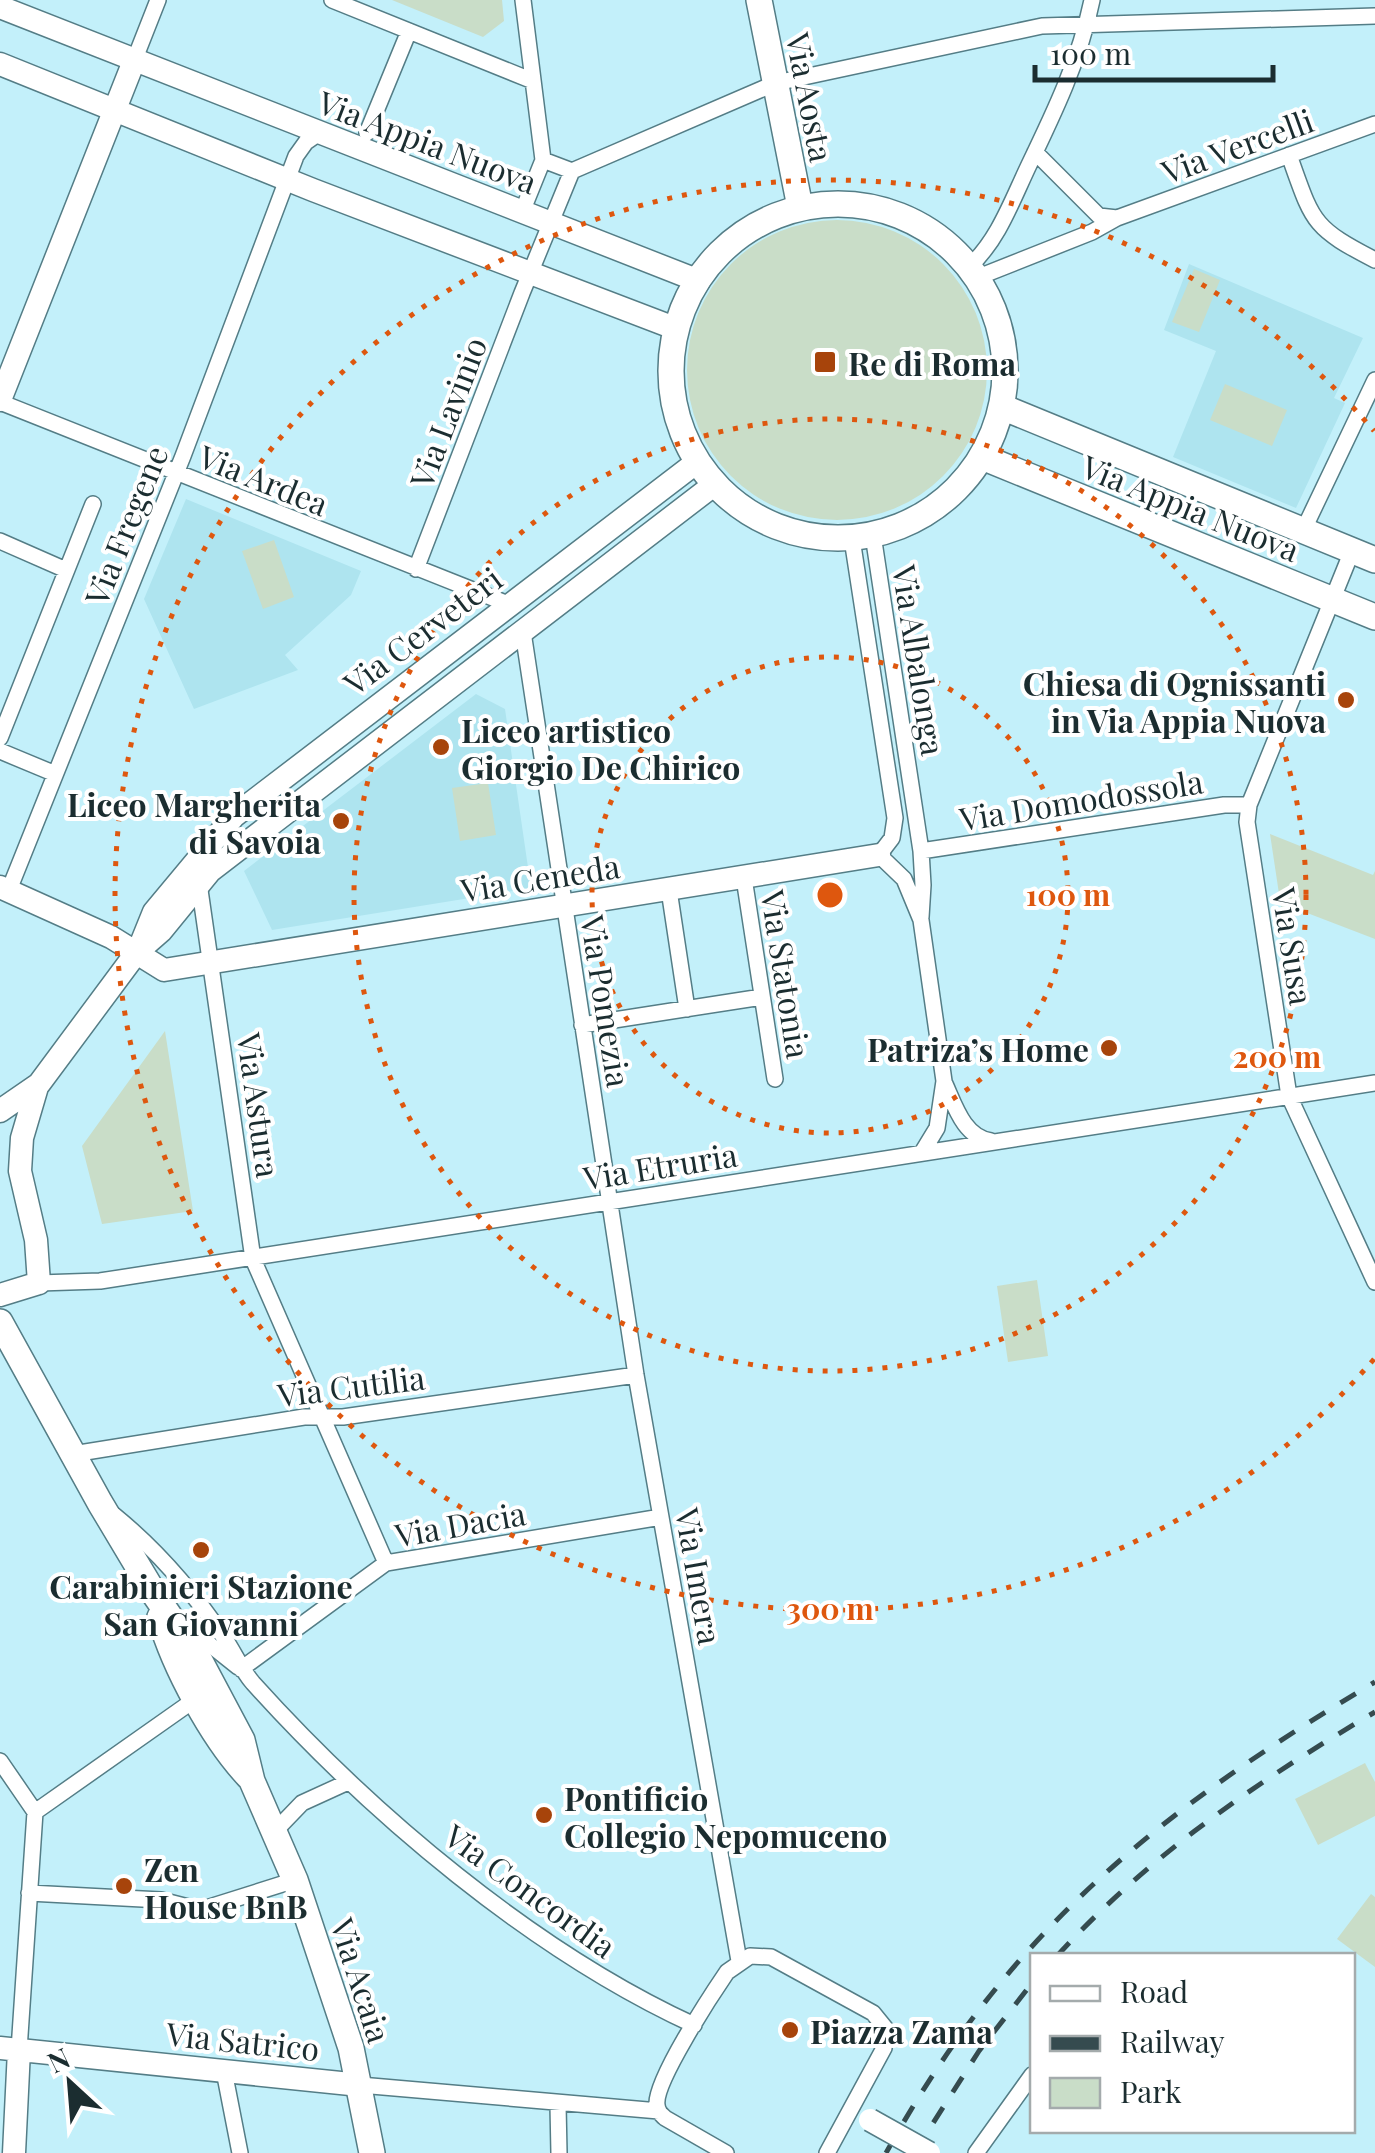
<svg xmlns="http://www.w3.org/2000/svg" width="1375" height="2153" font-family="'Playfair Display',serif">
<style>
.built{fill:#aee4ef}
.green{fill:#c9ddc8}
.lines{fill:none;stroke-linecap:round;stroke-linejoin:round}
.street-casing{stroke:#547d86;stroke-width:18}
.secondary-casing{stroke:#547d86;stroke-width:25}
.primary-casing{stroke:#547d86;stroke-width:28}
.street{stroke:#fff;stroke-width:15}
.secondary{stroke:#fff;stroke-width:22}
.primary{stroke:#fff;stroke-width:25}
.rail{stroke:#354b4f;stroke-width:5;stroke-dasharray:18 18;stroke-linecap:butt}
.secondary-bridge-casing{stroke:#547d86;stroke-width:25;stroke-linecap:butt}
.secondary-bridge{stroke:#fff;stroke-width:22}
.ring{fill:none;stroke:#de570e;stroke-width:5;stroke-dasharray:5 10}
.poi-dot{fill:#a7440b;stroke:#fff;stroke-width:4}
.labels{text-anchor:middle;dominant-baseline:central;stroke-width:8;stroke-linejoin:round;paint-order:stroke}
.street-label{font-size:32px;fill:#1b2d30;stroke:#fff}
.poi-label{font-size:32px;font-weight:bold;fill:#1b2d30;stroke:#fff;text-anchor:start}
.centre{fill:#de570e;stroke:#fff;stroke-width:5}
.ring-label{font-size:30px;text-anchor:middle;font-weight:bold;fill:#de570e;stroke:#fff;stroke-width:8;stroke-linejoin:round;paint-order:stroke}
</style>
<rect width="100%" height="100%" fill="#c3f0fa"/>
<!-- built -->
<path class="built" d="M1189 264 1363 338 1334 398 1345 403 1296 508 1173 457 1216 351 1164 330Z
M186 499 361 571 351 595 285 655 298 670 194 709 144 599Z
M476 694 505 709 531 888 272 930 244 871Z"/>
<!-- green -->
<path class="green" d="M392 0H502L504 21 483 37Z
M687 370a150 150 0 1 1 300 0a150 150 0 1 1-300 0Z
M1194 269 1220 280 1199 332 1172 322Z
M1225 384 1287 410 1272 446 1210 420Z
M274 540 294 597 263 609 242 551Z
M488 783 496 835 460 841 452 788Z
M1270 834 1373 875 1375 871V939L1289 906 1281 907Z
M165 1031 193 1211 102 1224 82 1146Z
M1037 1280 1048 1356 1008 1362 997 1286Z
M1365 1763 1375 1782V1816L1318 1845 1295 1799Z
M1371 1894 1375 1897V1967L1337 1939Z"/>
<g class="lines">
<!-- street casing -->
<g class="street-casing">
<path id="street" d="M332 0 533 81
M523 0 543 160
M134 61 158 0
M367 133 409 31
M1035 152 1099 216 1117 218
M1289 155C1313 222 1311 227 1375 260
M572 171 776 83 1042 26 1375 16
M969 267C998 240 1011 203 1028 167 1054 113 1080 59 1092 0
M976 278 1092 232 1117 218 1375 124
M0 402 508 604
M1303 531 1375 380
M873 535 921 851 923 885 921 917
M852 539 895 818 892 838 879 855 904 879 921 920 944 1081 937 1128 923 1151
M0 541 66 570
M1352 551 1249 805 1247 822 1289 1096 1375 1282
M416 569 522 293 572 171 543 160 522 212
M523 632 636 1375 739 1961
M0 738 93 504
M0 751 53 773
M921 851 1224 805H1249
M744 878 775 1079
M199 883 253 1259 386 1563
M9 890 183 456 296 156 306 142 319 133
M669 890 687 1009
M582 1025 762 997
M945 1084C955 1106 964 1137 991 1141
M39 1283 100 1281 1375 1083
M73 1454 304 1417H343L636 1375
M114 1515C157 1550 194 1593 225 1639 235 1654 241 1669 253 1683 371 1814 533 1951 694 2025
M189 1628 238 1667
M241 1669 386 1563 661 1517
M0 1761 35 1812 19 2050
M35 1812 197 1698
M275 1831 302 1803 348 1782
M29 1893 161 1900 200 1910 295 1880
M224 2071 240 2153
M360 2085 659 2111
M558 2105 559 2153
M726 2153 665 2118C660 2113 658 2112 657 2105 654 2082 712 1994 727 1972L750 1956 771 1957 873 2013 886 2029 884 2048 827 2153
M976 2153 1032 2075"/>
</g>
<!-- secondary casing -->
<g class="secondary-casing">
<path id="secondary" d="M0 7 699 281
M0 64 313 190 677 329
M0 400 134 61
M0 887 111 937 164 970 879 855
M139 949 154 912 234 816 697 462
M37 1087 22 1138 20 1171 36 1240 39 1283
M0 1111 39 1084 137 952 161 931 210 871 715 484
M0 1295 39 1283
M0 2048 360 2085
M14 2153 19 2050"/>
</g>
<!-- primary casing -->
<g class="primary-casing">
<path id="primary" d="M759 0 800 207
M671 371a167 167 0 1 1 334 0a167 167 0 1 1-334 0Z
M1002 407 1375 560
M982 457 1375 617
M0 1322 100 1503 155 1595 199 1659 242 1740 252 1781 295 1880 351 2048 372 2153
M160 1617C174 1667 213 1739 249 1777"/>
</g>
<!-- street -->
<use href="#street" class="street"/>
<!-- secondary -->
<use href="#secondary" class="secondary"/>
<!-- primary -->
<use href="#primary" class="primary"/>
<!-- rail -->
<path class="rail" d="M1057 1956C1149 1855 1258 1781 1375 1712
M886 2153C1009 1930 1160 1810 1375 1682
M914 2153 979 2051 1032 1983"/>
<!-- secondary-bridge casing -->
<g class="secondary-bridge-casing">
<path id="secondary-bridge" d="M870 2120 929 2153"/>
</g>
<!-- secondary-bridge -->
<use href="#secondary-bridge" class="secondary-bridge"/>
</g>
<!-- distance rings -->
<g class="ring">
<circle cx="830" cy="895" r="238"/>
<circle cx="830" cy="895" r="476"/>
<path d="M1374 1359A715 715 0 1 1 1374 431"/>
</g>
<!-- markers -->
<g class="poi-dot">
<rect x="813" y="350" width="24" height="24" rx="5"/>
<circle cx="1346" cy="700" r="10"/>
<circle cx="441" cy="747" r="10"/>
<circle cx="341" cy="821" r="10"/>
<circle cx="1109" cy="1048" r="10"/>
<circle cx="201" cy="1550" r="10"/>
<circle cx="544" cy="1815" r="10"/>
<circle cx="124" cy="1886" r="10"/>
<circle cx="790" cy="2030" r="10"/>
</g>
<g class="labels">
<!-- street labels -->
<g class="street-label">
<text transform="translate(811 97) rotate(79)">Via Aosta</text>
<text transform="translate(428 141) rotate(21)">Via Appia Nuova</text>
<text transform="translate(1237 145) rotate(-20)">Via Vercelli</text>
<text transform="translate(447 412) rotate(-69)">Via Lavinio</text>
<text transform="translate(264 479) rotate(22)">Via Ardea</text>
<text transform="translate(1191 507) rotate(22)">Via Appia Nuova</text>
<text transform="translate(125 525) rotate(-68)">Via Fregene</text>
<text transform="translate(422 630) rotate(-37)">Via Cerveteri</text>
<text transform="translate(920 660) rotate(81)">Via Albalonga</text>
<text transform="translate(1081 799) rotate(-9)">Via Domodossola</text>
<text transform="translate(540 877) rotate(-9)">Via Ceneda</text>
<text transform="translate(1294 946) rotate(81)">Via Susa</text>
<text transform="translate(787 974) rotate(81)">Via Statonia</text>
<text transform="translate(607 1001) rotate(81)">Via Pomezia</text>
<text transform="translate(260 1105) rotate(82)">Via Astura</text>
<text transform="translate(660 1165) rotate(-9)">Via Etruria</text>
<text transform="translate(351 1385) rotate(-7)">Via Cutilia</text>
<text transform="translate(460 1523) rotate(-10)">Via Dacia</text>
<text transform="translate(700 1576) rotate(80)">Via Imera</text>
<text transform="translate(531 1890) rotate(36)">Via Concordia</text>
<text transform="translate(362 1980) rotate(72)">Via Acaia</text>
<text transform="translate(243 2040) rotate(6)">Via Satrico</text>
</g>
<!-- poi labels -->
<g class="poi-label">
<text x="848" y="362">Re di Roma</text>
<text x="1326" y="682" text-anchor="end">Chiesa di Ognissanti<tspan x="1326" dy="37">in Via Appia Nuova</tspan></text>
<text x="461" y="729">Liceo artistico<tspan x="461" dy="37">Giorgio De Chirico</tspan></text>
<text x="321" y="803" text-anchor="end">Liceo Margherita<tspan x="321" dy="37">di Savoia</tspan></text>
<text x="1089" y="1048" text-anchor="end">Patriza’s Home</text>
<text x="201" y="1585" text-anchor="middle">Carabinieri Stazione<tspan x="201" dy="37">San Giovanni</tspan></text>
<text x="564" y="1797">Pontificio<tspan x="564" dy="37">Collegio Nepomuceno</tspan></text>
<text x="144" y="1868">Zen<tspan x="144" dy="37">House BnB</tspan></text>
<text x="810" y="2030">Piazza Zama</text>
</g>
</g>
<circle cx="830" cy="895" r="15" class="centre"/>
<g class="ring-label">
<text x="1068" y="906">100 m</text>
<text x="1277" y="1068">200 m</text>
<text x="830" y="1620">300 m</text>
</g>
<!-- legend -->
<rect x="1030" y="1953" width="325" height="180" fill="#ffffff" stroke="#a4abac" stroke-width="2.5"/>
<rect x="1050" y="1986" width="50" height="15" fill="#ffffff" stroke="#a4abac" stroke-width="2.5"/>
<text x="1120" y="2003" font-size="30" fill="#1b2d30">Road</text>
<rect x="1050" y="2036" width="50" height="15" fill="#354b4f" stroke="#a4abac" stroke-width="2.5"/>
<text x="1120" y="2053" font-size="30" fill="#1b2d30">Railway</text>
<rect x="1050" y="2078" width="50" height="30" fill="#c9ddc8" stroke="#a4abac" stroke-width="2.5"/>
<text x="1120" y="2103" font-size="30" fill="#1b2d30">Park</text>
<!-- north arrow -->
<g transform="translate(70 2083) rotate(334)" stroke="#ffffff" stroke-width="8" paint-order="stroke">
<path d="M0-8L18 38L0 25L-18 38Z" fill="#1b2d30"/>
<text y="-15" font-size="28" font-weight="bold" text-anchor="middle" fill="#1b2d30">N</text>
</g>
<!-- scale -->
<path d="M1035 65v15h238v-15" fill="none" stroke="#1b2d30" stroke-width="5"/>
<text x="1050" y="65" font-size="30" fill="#1b2d30" stroke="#ffffff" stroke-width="8" paint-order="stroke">100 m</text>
</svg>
